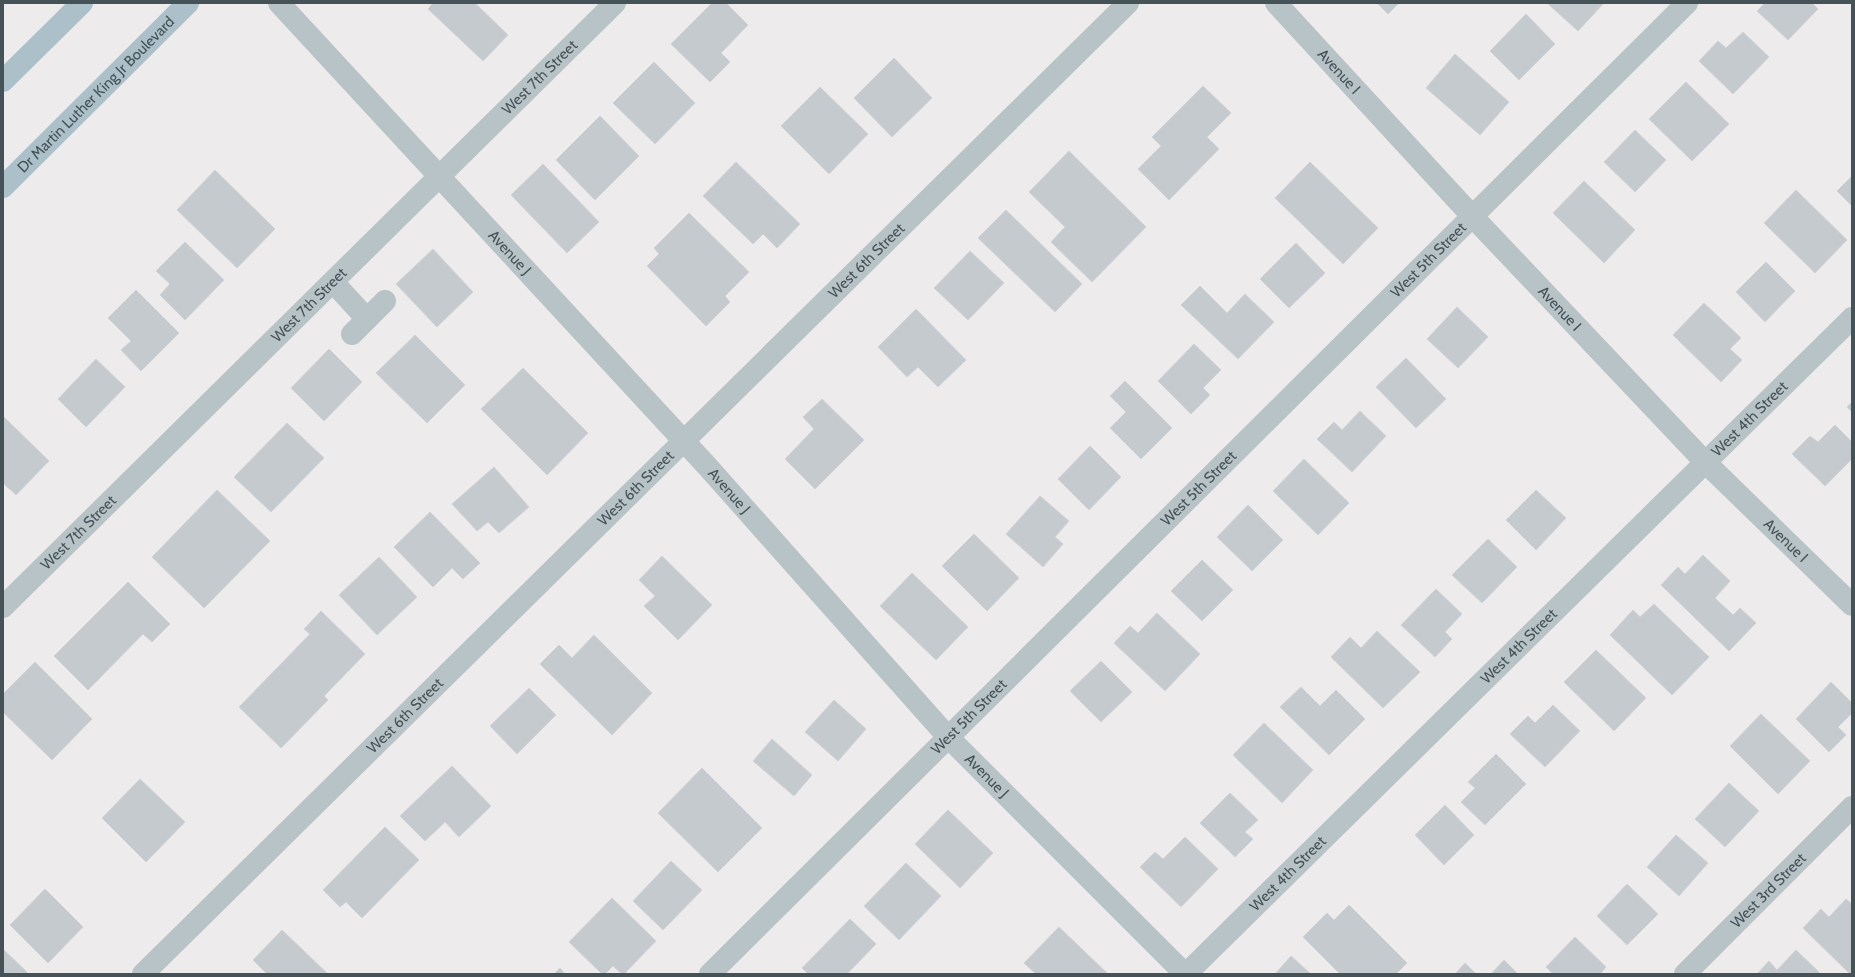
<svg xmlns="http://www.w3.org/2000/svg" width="1855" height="977" font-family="Cabin,sans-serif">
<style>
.building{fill:#c5cace;stroke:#cfd3d7}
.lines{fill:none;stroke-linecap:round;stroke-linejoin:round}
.minor{stroke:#b7c3c7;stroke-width:22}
.major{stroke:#acc0c9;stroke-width:22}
.labels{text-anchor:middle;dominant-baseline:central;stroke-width:3.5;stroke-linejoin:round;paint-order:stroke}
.street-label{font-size:15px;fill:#455257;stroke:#fff}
</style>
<rect width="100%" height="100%" fill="#eeebec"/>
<!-- building -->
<path class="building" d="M433 3H475L508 35 483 61 428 9Z
M712 3H726L748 25 721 53 730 62 710 82 671 44Z
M1377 3H1399L1388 14Z
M1547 3H1604L1578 31Z
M1765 3H1812L1818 9 1788 40 1757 11Z
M1526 14 1555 44 1519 80 1490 51Z
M1743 32 1769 57 1733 94 1699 61 1718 41 1726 48Z
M1455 54 1509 102 1480 135 1426 88Z
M894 58 932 98 892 137 854 98Z
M654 62 695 103 655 144 613 103Z
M1686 82 1729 124 1692 161 1649 119Z
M1203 86 1231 113 1207 137 1219 149 1169 200 1138 169 1161 146 1152 137Z
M820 87 868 134 829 174 781 126Z
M600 116 639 156 595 200 556 160Z
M1635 130 1666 160 1635 192 1604 162Z
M1069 151 1146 227 1092 282 1051 242 1065 227 1029 192Z
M736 162 800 224 777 248 763 234 753 244 703 196Z
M1310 162 1378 228 1343 264 1275 198Z
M543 164 599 222 567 253 511 195Z
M215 170 275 229 237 268 177 210Z
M1852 176V206L1837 191Z
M1584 181 1635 230 1604 263 1553 213Z
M1796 190 1847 240 1815 273 1764 223Z
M1006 210 1082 284 1055 312 978 238Z
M689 213 749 272 725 296 730 302 706 326 647 266 659 254 654 248Z
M185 242 224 280 185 320 160 295 170 284 156 271Z
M1296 243 1325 273 1289 308 1260 279Z
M433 249 473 292 437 327 396 284Z
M970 251 1004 283 968 320 934 288Z
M1766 262 1795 291 1765 322 1736 292Z
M1200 286 1227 313 1245 294 1274 322 1238 359 1181 305Z
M136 290 179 333 141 371 121 350 131 341 108 318Z
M1704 303 1741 338 1730 349 1742 360 1721 382 1673 335Z
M1457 307 1488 337 1458 368 1427 339Z
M916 309 966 360 938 387 918 367 907 377 878 347Z
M415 335 465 385 427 423 376 373Z
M1194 344 1221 370 1203 388 1210 395 1191 414 1158 381Z
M329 349 362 382 324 421 291 388Z
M1406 358 1446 399 1416 428 1376 387Z
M96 359 125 387 86 427 58 399Z
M523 368 588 433 547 475 481 409Z
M1125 381 1172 428 1141 459 1110 428 1126 412 1110 396Z
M822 399 864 440 815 489 785 459 814 429 803 417Z
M1852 402V412L1847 407Z
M1360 411 1386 436 1352 472 1317 439 1334 422 1342 430Z
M3 416 49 461 16 495 3 483Z
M287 423 324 458 271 512 234 477Z
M1835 425 1852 442V459L1825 486 1792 454 1810 436 1818 442Z
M1090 446 1121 477 1089 510 1058 479Z
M1304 459 1349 503 1318 535 1273 491Z
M494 467 529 507 499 533 488 522 477 531 452 504Z
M217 490 270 541 204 608 152 557Z
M1536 490 1566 518 1536 550 1506 520Z
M1040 496 1069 521 1055 537 1063 544 1043 567 1006 534Z
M1248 505 1283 540 1252 571 1217 537Z
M430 512 480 563 463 579 452 568 433 587 394 547Z
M974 534 1019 578 987 611 942 566Z
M1488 539 1517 567 1482 603 1452 575Z
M1703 555 1730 581 1715 598 1733 615 1740 608 1756 623 1729 651 1661 585 1678 567 1685 574Z
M662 556 712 605 678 640 644 606 655 596 639 580Z
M379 557 417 597 377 635 339 595Z
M1202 560 1233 590 1202 621 1171 591Z
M912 573 968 627 936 660 880 606Z
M128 582 170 624 152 642 143 634 88 690 54 656Z
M1436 589 1462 614 1445 632 1452 639 1435 657 1401 625Z
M1654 604 1709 657 1672 695 1610 635 1633 610 1640 617Z
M321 611 365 654 324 696 328 700 281 748 239 707 310 634 304 629Z
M1157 613 1200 654 1165 691 1114 643 1130 626 1138 633Z
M1377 631 1420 672 1383 708 1331 657 1350 637 1361 648Z
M594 635 652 693 612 735 540 664 559 645 572 658Z
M1596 650 1646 698 1614 731 1564 682Z
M1101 661 1132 692 1101 722 1070 691Z
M35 662 92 719 52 760 3 712V694Z
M1831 682 1852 703V713L1838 727 1846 735 1829 752 1796 719Z
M1301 687 1320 706 1336 690 1365 719 1329 755 1280 707Z
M529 688 556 715 517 754 490 726Z
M834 700 866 729 838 761 805 732Z
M1553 705 1580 731 1545 767 1510 734 1528 716 1535 723Z
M1761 714 1810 761 1778 794 1730 746Z
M1264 723 1313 770 1282 803 1233 755Z
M772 739 812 775 794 796 753 761Z
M1496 754 1526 784 1485 825 1461 802 1475 788 1468 782Z
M452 766 491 806 459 837 445 822 425 841 400 816Z
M702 768 762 828 718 872 658 813Z
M140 779 185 822 146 862 102 818Z
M1729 783 1759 811 1725 847 1695 819Z
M1230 793 1258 820 1245 832 1253 839 1235 857 1200 823Z
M1445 805 1474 835 1444 865 1415 835Z
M948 810 993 853 960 888 915 844Z
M385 827 419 860 362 918 346 902 340 907 323 890Z
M1676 835 1708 863 1679 896 1647 867Z
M1185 837 1218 869 1181 907 1140 867 1155 852 1163 859Z
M671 861 702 890 663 930 633 901Z
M906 863 941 896 899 940 864 906Z
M1627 884 1658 914 1627 945 1597 916Z
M45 889 83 927 48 963 10 925Z
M612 898 656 941 624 974H622L613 966 605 974H602L569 942Z
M1846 899 1852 904V974H1850L1803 928 1821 909 1829 917Z
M1349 905 1407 963 1396 974H1340L1303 937 1327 913 1334 920Z
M850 919 876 944 847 974H808L802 968Z
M1059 927 1108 974H1036L1024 963Z
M282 930 328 974H267L253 960Z
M1575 937 1606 967 1600 974H1553L1546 967Z
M3 949 29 974H3Z
M1796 950 1821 974H1757L1769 961 1777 970Z
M1291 956 1311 974H1275Z
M1504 960 1518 974H1491Z
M1465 963 1476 974H1455Z
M560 968 565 974H554Z"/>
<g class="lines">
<!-- minor -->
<g class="minor">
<path id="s1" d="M279 3 707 466 948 737 1185 974"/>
<path id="s2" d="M1276 3 1473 217 1705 462 1852 605"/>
<path d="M333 282 367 319"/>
<path d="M352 334 385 301"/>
<path id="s3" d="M3 607 615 3"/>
<path id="s4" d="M143 974 1128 3"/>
<path id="s5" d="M710 974 1687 3"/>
<path id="s6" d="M1186 974 1852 318"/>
<path id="s7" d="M1685 974 1852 807"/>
</g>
<!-- major -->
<g class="major">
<path d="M3 81 82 3"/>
<path id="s8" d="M3 187 188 3"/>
</g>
</g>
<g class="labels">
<!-- street labels -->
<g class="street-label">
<text stroke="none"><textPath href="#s2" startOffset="93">Avenue I</textPath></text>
<text stroke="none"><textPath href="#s3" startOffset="754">West 7th Street</textPath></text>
<text stroke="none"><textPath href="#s8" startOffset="131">Dr Martin Luther King Jr Boulevard</textPath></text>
<text stroke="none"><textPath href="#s1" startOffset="340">Avenue J</textPath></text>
<text stroke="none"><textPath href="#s5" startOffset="1013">West 5th Street</textPath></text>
<text stroke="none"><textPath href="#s4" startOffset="1016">West 6th Street</textPath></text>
<text stroke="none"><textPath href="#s3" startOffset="430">West 7th Street</textPath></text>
<text stroke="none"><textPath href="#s2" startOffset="417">Avenue I</textPath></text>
<text stroke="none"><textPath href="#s6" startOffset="791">West 4th Street</textPath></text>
<text stroke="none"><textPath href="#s4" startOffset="692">West 6th Street</textPath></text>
<text stroke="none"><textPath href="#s5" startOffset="689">West 5th Street</textPath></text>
<text stroke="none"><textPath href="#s1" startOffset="664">Avenue J</textPath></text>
<text stroke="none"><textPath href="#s3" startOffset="106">West 7th Street</textPath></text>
<text stroke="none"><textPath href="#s2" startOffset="741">Avenue I</textPath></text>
<text stroke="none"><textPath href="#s6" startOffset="467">West 4th Street</textPath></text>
<text stroke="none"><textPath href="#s4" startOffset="368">West 6th Street</textPath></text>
<text stroke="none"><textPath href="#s5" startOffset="365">West 5th Street</textPath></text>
<text stroke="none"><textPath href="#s1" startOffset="1048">Avenue J</textPath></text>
<text stroke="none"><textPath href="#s6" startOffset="143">West 4th Street</textPath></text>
<text stroke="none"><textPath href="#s7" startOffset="118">West 3rd Street</textPath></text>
</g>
</g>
<!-- border -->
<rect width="1855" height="977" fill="none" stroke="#455257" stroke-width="8"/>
</svg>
